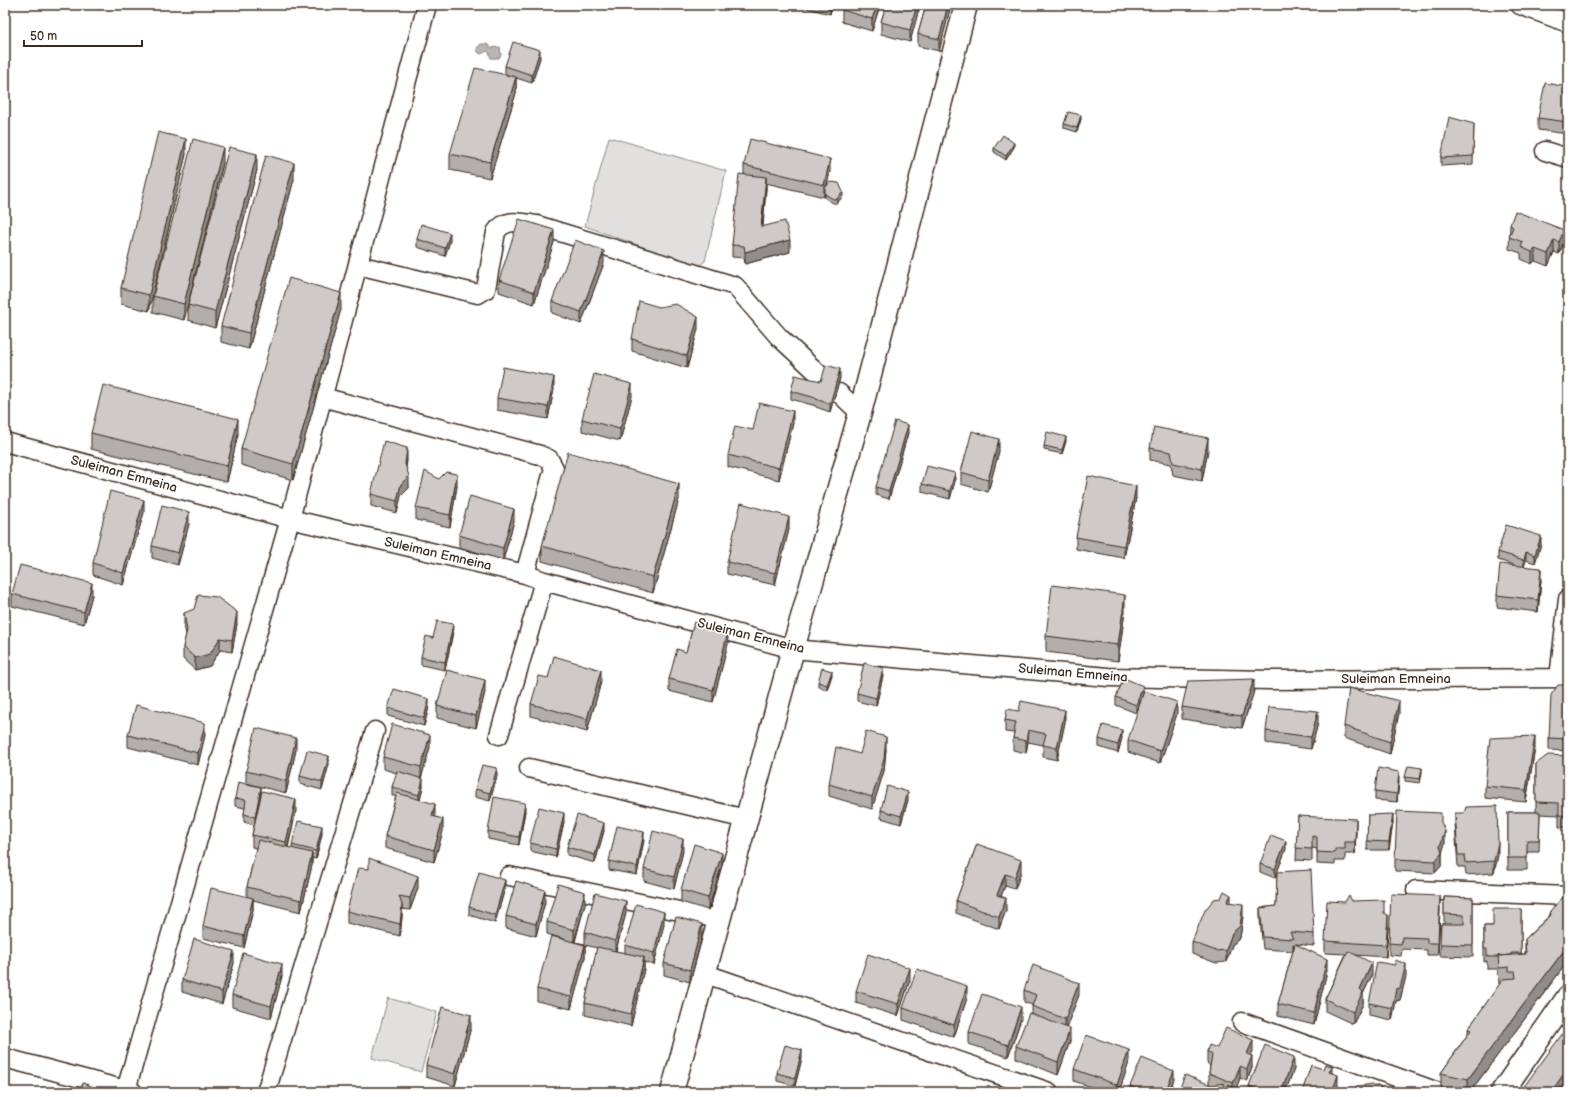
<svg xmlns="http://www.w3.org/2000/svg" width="1573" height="1097" font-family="'Balsamiq Sans',sans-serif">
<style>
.green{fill:#e2e0de;stroke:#8e857e}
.water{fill:#bcb6b3;stroke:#887e77}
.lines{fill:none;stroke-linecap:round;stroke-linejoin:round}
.minor-casing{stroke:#3b2a1e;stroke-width:21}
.tertiary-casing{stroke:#3b2a1e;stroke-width:25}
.secondary-casing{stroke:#3b2a1e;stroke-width:25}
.minor{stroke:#fff;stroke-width:18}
.tertiary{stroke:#fff;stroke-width:22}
.secondary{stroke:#fff;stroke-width:22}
.wall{fill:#b2aeab;stroke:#3b2a1e;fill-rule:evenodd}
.shaded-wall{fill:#918d8b;stroke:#3b2a1e}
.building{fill:#cfcac7;stroke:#3b2a1e}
.labels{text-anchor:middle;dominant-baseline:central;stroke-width:3;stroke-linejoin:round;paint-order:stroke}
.street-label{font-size:13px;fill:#3b2a1e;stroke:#fff}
</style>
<rect width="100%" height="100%" fill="#fff"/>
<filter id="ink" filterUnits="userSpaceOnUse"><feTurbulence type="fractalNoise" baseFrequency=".025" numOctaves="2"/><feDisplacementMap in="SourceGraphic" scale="8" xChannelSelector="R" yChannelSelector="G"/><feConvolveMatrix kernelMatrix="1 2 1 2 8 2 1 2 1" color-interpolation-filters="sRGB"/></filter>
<g filter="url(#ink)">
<!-- green -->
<path class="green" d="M609 137 726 171 705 261 698 267 585 226Z
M388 998 437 1012 421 1072 372 1058Z"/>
<!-- water -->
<path class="water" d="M481 44H487L492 48 500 47 501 55 499 58H491L489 52 487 51 481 54 478 52 477 48Z"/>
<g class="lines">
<!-- minor casing -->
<g class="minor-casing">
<path id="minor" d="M1520 5 1568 23
M1545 151 1568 158
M358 265 478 294 486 289 496 232C506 217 522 223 537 225L735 286 779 337 820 375
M839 393 860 413
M322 397 540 455 549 459 554 468 525 574
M5 442 290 519 525 574 544 581 793 649 1108 677 1271 680 1568 678
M1559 678 1568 599
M499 735 544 581
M529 768 746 819
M509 876 718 919
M1416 890 1568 896
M703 973 1049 1092
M1242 1022 1438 1092
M5 1058 133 1092
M126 1090 290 519 427 5
M266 1092 375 731"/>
</g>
<!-- tertiary casing -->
<g class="tertiary-casing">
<path id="tertiary" d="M672 1092 793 649 860 413 966 5"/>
</g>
<!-- secondary casing -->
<g class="secondary-casing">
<path id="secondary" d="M1502 1092 1568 997"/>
</g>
<!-- minor -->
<use href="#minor" class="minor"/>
<!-- tertiary -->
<use href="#tertiary" class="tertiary"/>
<!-- secondary -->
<use href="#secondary" class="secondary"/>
</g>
<!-- wall -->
<path class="wall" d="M795 5H832L830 14Z
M880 5 872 31 842 22V10Z
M886 5H920L910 42 881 34V22Z
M926 5H951L939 51 918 46V34Z
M540 58 532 83 516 78V93L490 178 450 170V154L511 76 505 74V66Z
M1568 87V134L1538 130V118Z
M1081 119 1077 132 1064 128V124Z
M1474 124 1473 164 1441 166V158Z
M1014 147 1006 160 994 152V148Z
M186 154 149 311 121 304V288Z
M223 163 184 320 153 312V296Z
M744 165 830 171 827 186 843 196 837 203H833L825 198V192L824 197 766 183V189L763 227 790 252 745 264 744 258 732 257V245L744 175Z
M257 170 215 328 188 320V305Z
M294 179 249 349 221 342V326Z
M1510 225 1564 242 1559 254 1554 252 1548 266 1535 261 1532 264 1521 259V253L1509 249Z
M417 239 450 241 445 256 417 247Z
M554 242 534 304 499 292V280Z
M604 263 581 324 552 313V301Z
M341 309 293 480 241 465V449Z
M698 329 687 368 632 351V339Z
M840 378 830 412 816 407V406L791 399V391Z
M554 389 548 419 497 410V398Z
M632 396 620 441 582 431V419Z
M793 423 779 480 728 467V455L753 430Z
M91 433 238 434 227 482 91 449Z
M908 433 889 499 876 495V487Z
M1066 441 1062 454 1044 450V446Z
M1150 448 1208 450 1202 481 1173 475 1171 464 1150 460Z
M999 451 988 492 961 484V472Z
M407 460 406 467 409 488 401 496 397 513 371 506V494Z
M439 479 457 486 450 527 416 520V508Z
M955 481 950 499 922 492V484Z
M1136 498 1124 558 1076 549V537Z
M679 499 653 593 542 561V546Z
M144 512 123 585 93 575V563Z
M514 521 503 560 459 547V535Z
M189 524 178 565 152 558V546Z
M789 529 775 585 727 574V562Z
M1541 544 1535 563 1526 560 1524 566 1541 580 1538 612 1497 607V595L1514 565 1498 560V552Z
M12 594 92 595 84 624 12 606Z
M1125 611 1118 661 1046 652V636Z
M184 613 237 624 232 652 220 650 210 666 195 670 183 659V647L186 635 184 625Z
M453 632 445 670 421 665V657L433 638Z
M728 644 713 702 669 691V679L686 652Z
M832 675 827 690 818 686V682Z
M883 676 876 706 857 701V693Z
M548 678 601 682 587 732 531 716V704Z
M1568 685V751L1549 750V738Z
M1254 691 1242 728 1182 719V707Z
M485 692 476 728 437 718V706Z
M1143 694 1136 713 1116 705V697Z
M429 707 424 726 388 716V708Z
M1399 713 1390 754 1344 738V726Z
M1177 714 1160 763 1128 752V740Z
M1005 720 1065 722 1057 760 1043 757V745L1028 742 1026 753 1013 750V738L1014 733 1005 732Z
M1318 723 1311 749 1266 743V731Z
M128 735H205L198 765 128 747Z
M1122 738 1118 753 1099 747V739Z
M430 747 421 778 423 787 420 799 435 816V817L443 831 434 862 385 848V836L396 796H392V787L397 773 383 769V757Z
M1535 748 1526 802 1485 798V786Z
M886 749 884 771 872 809 829 796V784L860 754Z
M296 750 286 793 246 783V771Z
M1568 756V828L1559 827V815L1540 814 1539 852H1527V870H1508V812H1536V764Z
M329 764 322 790 300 784V776Z
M1422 772 1420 783 1405 781V777Z
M497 776 490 801 475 797V789Z
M1399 781 1397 802 1375 800V791Z
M261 795 296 811 288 848 292 849V845L322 834 316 859 312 858V865L301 912 253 900V910L244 948 203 938V926L247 897V887L256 848 252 847V835L254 825 244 822V814L245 808 235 806V798Z
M908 800 901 824 881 818V810Z
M525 811 519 845 488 839V831Z
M1455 813 1498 855 1494 873 1466 875 1465 867H1458L1455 825Z
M1368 815 1393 822 1389 850H1367Z
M1298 816 1356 831 1355 854H1345V861H1335V865L1317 864V849L1312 848V861L1296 860Z
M564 822 556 857 530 851V843Z
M1441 823 1445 843 1442 852V865L1435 873 1395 871V859Z
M604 831 595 863 567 855V847Z
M644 840 637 875 609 870V861Z
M977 844 1021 872 1015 889 1005 886 1001 896 1006 910 999 929 956 913V901Z
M1286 849 1277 872 1314 934V946L1296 944 1327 971 1314 1025 1278 1016V1004L1293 951 1263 949 1260 920V908L1276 906 1277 873 1275 878 1260 872V864ZM1293 944H1294L1293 951Z
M683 851 674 889 644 881V869Z
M722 865 708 910 681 902V890Z
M418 888 410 910 402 909V917L400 936 347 923V911Z
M505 888 495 923 469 915V907Z
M1444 897 1473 898V957L1440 956 1441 924H1444Z
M1352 901 1384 913 1388 927 1386 957 1355 955 1372 975 1363 994V1004L1353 1024 1325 1011V999L1346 954 1325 953V941L1345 902Z
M545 902 536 936 506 928V916Z
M1231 902 1243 916 1240 938 1232 945 1226 962 1216 963 1192 954V942Z
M585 904 575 942 585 944V932L626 913 616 951 625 953V945L664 924 654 965 644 962V969L631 1026 585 1015V1003L597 948 585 945V957L571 1009 537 1001V989L564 939 547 934V922Z
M1440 908 1438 955H1427V950L1402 949 1401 956 1389 955V943Z
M1521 909V954H1525V939L1550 915V911L1568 961 1470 1092H1455L1441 1088V1073L1468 1034V1029L1500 984H1499L1498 969H1487V961L1484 962V926H1493Z
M702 936 690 982 664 975V963Z
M234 963 222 1004 182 992V980Z
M282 976 271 1018 232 1007V995Z
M1406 976 1400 1000 1396 1001 1392 1020 1369 1015V1003Z
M910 980 898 1016 856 1003V991Z
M1024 990 1079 995 1066 1027 1070 1041 1058 1075 1016 1058V1046L1032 1014V1005L1024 1002Z
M967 998 954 1037 903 1020V1008Z
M1021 1019 1008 1057 969 1044V1032Z
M471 1027 455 1086 426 1077V1065Z
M1217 1048 1253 1052 1251 1056 1252 1068 1247 1081 1240 1078 1236 1088 1243 1092H1226L1224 1091V1092L1209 1084V1073L1210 1066 1207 1063V1051Z
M802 1058 795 1086 777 1081V1073Z
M1129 1062 1119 1092H1105L1074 1081V1069Z
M1294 1069 1285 1092H1249V1086Z
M1174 1079 1169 1092H1130V1086Z"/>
<!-- shaded-wall -->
<path class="shaded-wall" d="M830 5H832L830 14Z
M877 5H880L872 31V19Z
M917 5H920L910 42V30Z
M948 5H951L939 51V39Z
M540 50V58L532 83V75Z
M516 77V93L490 178V162Z
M1081 115V119L1077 132V128Z
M186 139V154L149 311V295Z
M1014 143V147L1006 160V156Z
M223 147V163L184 320V304Z
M257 154V170L215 328V312Z
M830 159V171L824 197V185Z
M294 163V179L249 349V333Z
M766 177V189L761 239V227Z
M843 192V196L837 203V199Z
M554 230V242L534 304V292Z
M1564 230V242L1559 254V242Z
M450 233V241L445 256V248Z
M790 240V252L745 264V252Z
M1554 240V252L1548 266V254Z
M1535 249V261L1532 264V252Z
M604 251V263L581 324V312Z
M341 293V309L293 480V464Z
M698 317V329L687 368V356Z
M840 369V378L830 412V404Z
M554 377V389L548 419V407Z
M632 384V396L620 441V429Z
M793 411V423L779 480V468Z
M238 419V434L227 482V466Z
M908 425V433L889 499V491Z
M1066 437V441L1062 454V450Z
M1208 438V450L1202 481V469Z
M999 439V451L988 492V480Z
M407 448V460L405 476V464Z
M955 473V481L950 499V491Z
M457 474V486L450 527V515Z
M409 476V488L401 496 397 513V501L401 484Z
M679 484V499L653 593V577Z
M1136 486V498L1124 558V546Z
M144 500V512L123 585V573Z
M514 509V521L503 560V548Z
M189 512V524L178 565V553Z
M789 517V529L775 585V573Z
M1541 536V544L1535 563V555Z
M1526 552V560L1524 568V560Z
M1541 568V580L1538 612V600Z
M92 583V595L84 624V612Z
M1125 595V611L1118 661V645Z
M237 612V624L232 652V640Z
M453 624V632L445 670V662Z
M728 632V644L713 702V690Z
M220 638V650L210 666 195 670V658Z
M883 668V676L876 706V698Z
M601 670V682L587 732V719Z
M832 671V675L827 690V685Z
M1254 679V691L1242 728V716Z
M485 680V692L476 728V716Z
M1143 686V694L1136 713V705Z
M429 699V707L424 726V718Z
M1399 701V713L1390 754V742Z
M1177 702V714L1160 763V751Z
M1065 710V722L1057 760V748Z
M1318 711V723L1311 749V737Z
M205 723V735L198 765V753Z
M1028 730V742L1026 753V741Z
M1122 730V738L1118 753V745Z
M430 735V747L421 779V767Z
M1535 736V748L1526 802V790Z
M886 737V749L884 771 872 809V797Z
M296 738V750L286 793V781Z
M329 756V764L322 790V782Z
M497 768V776L490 801V793Z
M1422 768V772L1420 783V779Z
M1399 772V781L1397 802V794Z
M423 779V787L419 803V795Z
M261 787V795L255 825V817Z
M908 792V800L901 824V816Z
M296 799V811L286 854V842Z
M525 803V811L519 845V837Z
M435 804V816L432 828V816Z
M564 813V822L556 857V849Z
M1393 814V822L1389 850V842Z
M443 819V831L434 862V850Z
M1356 819V831L1355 854V842Z
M604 823V831L595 863V855Z
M322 826V834L316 859V851Z
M1445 831V843L1442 854V853V865L1435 873V861Z
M644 832V840L637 875V867Z
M683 839V851L674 889V877Z
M1286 841V849L1275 878V869Z
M1498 843V855L1494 873V861Z
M312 853V865L301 912V900Z
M722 853V865L708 910V898Z
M1021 860V872L1015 889V877Z
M1005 874V886L997 907V895Z
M418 876V888L410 910V898Z
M505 880V888L495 923V915Z
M545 890V902L536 936V924Z
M585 892V904L574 942V930Z
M1231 895V907L1227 902Z
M1440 896V908L1438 955V943Z
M253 898V910L244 948V936Z
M1006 898V910L999 929V917Z
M626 901V913L615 953V941Z
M1243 904V916L1240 938 1232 945 1226 962V950L1232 933Z
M402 905V917L400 936V924Z
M664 912V924L654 965V953Z
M1388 915V927L1386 957V945Z
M702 924V936L690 982V970Z
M585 945V957L571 1009V997Z
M1568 945V961L1470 1092H1468V1079Z
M234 951V963L222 1004V992Z
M644 957V969L631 1026V1014Z
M1327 959V971L1314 1025V1013Z
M1372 963V975L1363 994V1004L1353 1024V1012L1360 989Z
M282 964V976L271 1018V1006Z
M1406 964V976L1400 1000 1396 1001 1392 1020V1008L1396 989Z
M910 968V980L898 1016V1004Z
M1079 983V995L1065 1031V1019Z
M967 986V998L954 1037V1025Z
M1021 1007V1019L1008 1057V1045Z
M471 1015V1027L455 1086V1074Z
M1070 1029V1041L1058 1075V1062Z
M1253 1040V1052L1247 1066V1054Z
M802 1050V1058L795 1086V1078Z
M1129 1050V1062L1119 1092H1117V1085Z
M1252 1056V1068L1247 1081V1069Z
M1294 1057V1069L1285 1092H1281Z
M1240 1066V1078L1235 1092H1233V1083Z
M1332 1066V1078L1329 1072Z
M1568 1068V1084L1562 1092H1551Z
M1174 1071V1079L1169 1092H1165Z
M1338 1075V1087L1336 1092H1332Z
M1224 1083V1092H1222Z"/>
<!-- building -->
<path class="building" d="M844 5H877L872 19 842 10Z
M886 5H917L910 30 881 22Z
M926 5H948L939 39 918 34Z
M513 42 540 50 532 75 505 66Z
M475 68 516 77 490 162 450 154Z
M1545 83 1568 87V122L1538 118Z
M1068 112 1081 115 1077 128 1064 124Z
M1449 117 1474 124 1473 156 1441 158Z
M158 132 186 139 149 295 121 288Z
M1003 135 1014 143 1006 156 994 148Z
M193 139 223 147 184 304 153 296Z
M750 139 830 159 824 185 744 165Z
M229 147 257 154 215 312 188 305Z
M266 155 294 163 249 333 221 326Z
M739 174 766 177 761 227 785 221 790 240 745 252 744 246 732 245Z
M830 182 839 183 843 192 837 199H833L825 194V188Z
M1515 211 1564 230 1559 242 1554 240 1548 254 1535 249 1532 252 1521 247 1523 242 1509 237 1513 227 1510 225Z
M519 219 554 230 534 292 499 280Z
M421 224 450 233 445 248 417 239Z
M575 240 604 251 581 312 552 301Z
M289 278 341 293 293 464 241 449Z
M639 301 659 307 676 304 698 317 687 356 632 339Z
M826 365 840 369 830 404 816 399V398L791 391 795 375 821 381Z
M503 367 554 377 548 407 497 398Z
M594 374 632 384 620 429 582 419Z
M103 385 238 419 227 466 91 433Z
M759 403 793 411 779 468 728 455 735 426 753 430Z
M895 421 908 425 889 491 876 487Z
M1154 427 1208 438 1202 469 1173 463 1171 452 1150 448Z
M972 431 999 439 988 480 961 472Z
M1047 432 1066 437 1062 450 1044 446Z
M384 441 407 448 405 464 409 476 401 484 397 501 371 494Z
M568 452 679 484 653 577 542 546Z
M927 466 955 473 950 491 922 484Z
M425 471 439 479 446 472 457 474 450 515 416 508Z
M1088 476 1136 486 1124 546 1076 537Z
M110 491 144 500 123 573 93 563Z
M470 496 514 509 503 548 459 535Z
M741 503 789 517 775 573 727 562Z
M162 505 189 512 178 553 152 546Z
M1506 525 1541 536 1535 555 1526 552 1524 560 1498 552Z
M1500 564 1541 568 1538 600 1497 595Z
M20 565 92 583 84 612 12 594Z
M1052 585 1125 595 1118 645 1046 636Z
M198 595 217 597 237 612 232 640 220 638 210 654 195 658 183 647 187 630 184 613 194 609Z
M437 621 453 624 445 662 421 657 426 636 433 638Z
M694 622 728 632 713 690 669 679 677 649 686 652Z
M554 656 601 670 587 719 531 704 539 676 548 678Z
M864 663 883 668 876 698 857 693Z
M822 668 832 671 827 685 818 682Z
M447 670 485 680 476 716 437 706Z
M1124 678 1143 686 1136 705 1116 697Z
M1254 679 1242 716 1182 707 1188 681Z
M1558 685H1568V739L1549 738 1551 695Z
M1349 688 1399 701 1390 742 1344 726Z
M394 689 429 699 424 718 388 708Z
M1144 691 1177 702 1160 751 1128 740Z
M1021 701 1065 710 1057 748 1043 745 1046 734 1028 730 1026 741 1013 738 1016 722 1005 720 1007 709 1019 711Z
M136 705 205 723 198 753 128 735Z
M1269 707 1318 711 1311 737 1266 731Z
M392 724 430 735 421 767 383 757Z
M1103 725 1122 730 1118 745 1099 739Z
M256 728 296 738 286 781 246 771Z
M866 731 886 737 884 759 872 797 829 784 836 747 860 754Z
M1535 736 1526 790 1485 786 1490 738Z
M307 750 329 756 322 782 300 776Z
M1548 755 1568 756V816L1559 815V803L1536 802V764Z
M482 765 497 768 490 793 475 789Z
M1408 766 1422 768 1420 779 1405 777Z
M1378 768 1399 772 1397 794 1375 791Z
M397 771 423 779 419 795 392 787Z
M238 782 261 787 255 817 244 814 246 800 235 798Z
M887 786 908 792 901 816 881 810Z
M262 791 296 799 286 842 252 835Z
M397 793 435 804 432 816 443 819 434 850 385 836Z
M494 797 525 803 519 837 488 831Z
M1497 806 1498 843 1494 861 1466 863 1465 855H1458L1455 813H1464L1466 807Z
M539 807 564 813 556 849 530 843Z
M1397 811 1441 813V822L1445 831 1440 846 1442 853 1435 861 1395 859Z
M1508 812H1540L1539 840H1527V858H1508Z
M1393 814 1389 842 1367 841 1368 815Z
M577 815 604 823 595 855 567 847Z
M1298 816 1356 819 1355 842H1345V849H1335V853L1317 852V837L1312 836V849L1296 848Z
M298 821 322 826 316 851 292 845Z
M617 826 644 832 637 867 609 861Z
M653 831 683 839 674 877 644 869Z
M1271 835 1286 841 1275 869 1260 864Z
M258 840 312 853 301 900 247 887Z
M694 844 722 853 708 898 681 890Z
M977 844 1021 860 1015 877 1005 874 997 895 1006 898 999 917 956 901Z
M369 858 418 876 410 898 399 896 402 905 400 924 347 911 358 868 369 869Z
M1311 870 1314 934 1290 932 1293 939 1263 937 1260 908 1276 906 1277 872Z
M479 872 505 880 495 915 469 907Z
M516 881 545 890 536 924 506 916Z
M558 884 585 892 574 930 547 922Z
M211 888 253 898 244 936 203 926Z
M1224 891 1231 895 1227 902 1243 904 1240 926 1232 933 1226 950 1216 951 1192 942 1205 910 1214 899 1221 898Z
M595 893 626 901 615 941 585 932Z
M1391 894 1440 896 1438 943H1427V938L1402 937 1401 944 1389 943Z
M1349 895 1352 901 1384 900V913L1388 915 1386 945 1325 941 1327 901 1345 902Z
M1564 896H1568V945L1468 1079 1441 1073 1471 1030 1468 1029 1503 979 1516 978 1515 971H1509V967L1499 968 1498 956 1526 954 1525 939 1551 915 1550 911Z
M1444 897 1473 898V945L1440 944 1441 924H1464V915L1444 914Z
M636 904 664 912 654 953 625 945Z
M1493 909H1521V953H1511V955L1498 956V957H1487V949H1484V926H1493Z
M676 917 702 924 690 970 664 963Z
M551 936 585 945 571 997 537 989Z
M194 939 234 951 222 992 182 980Z
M1295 944 1327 959 1314 1013 1278 1004Z
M597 947 644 957 631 1014 585 1003Z
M1348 951 1372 963 1360 989 1363 992 1353 1012 1325 999Z
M243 953 282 964 271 1006 232 995Z
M868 954 910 968 898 1004 856 991Z
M1395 960 1406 964 1400 988 1396 989 1392 1008 1369 1003 1377 962 1395 965Z
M1033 965 1079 983 1065 1019 1032 1006 1036 995 1024 990Z
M917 969 967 986 954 1025 903 1008Z
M982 994 1021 1007 1008 1045 969 1032Z
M442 1007 471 1015 455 1074 426 1065Z
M1029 1013 1070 1029 1058 1062 1016 1046Z
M1568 1026V1068L1551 1092H1520Z
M1226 1028 1253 1040 1247 1054 1252 1056 1247 1069 1240 1066 1233 1083 1209 1073 1212 1055 1207 1051 1209 1045 1217 1048Z
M1086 1035 1129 1050 1117 1085 1074 1069Z
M785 1045 802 1050 795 1078 777 1073Z
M1265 1045 1294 1057 1281 1092H1264L1249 1086Z
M1142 1058 1174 1071 1165 1092H1143L1130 1086Z
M1325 1064 1332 1066 1329 1072 1338 1075 1332 1092H1302L1311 1065 1323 1069Z
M1185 1075 1211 1085 1224 1083 1222 1092H1178Z
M83 1083 106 1092H80Z
M1373 1084 1380 1086 1384 1090V1092H1351L1352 1090 1357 1086Z
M1228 1085 1243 1092H1228Z"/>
</g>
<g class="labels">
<!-- street labels -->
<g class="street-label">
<text transform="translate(124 474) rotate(15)">Suleiman Emneina</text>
<text transform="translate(438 554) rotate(13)">Suleiman Emneina</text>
<text transform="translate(751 636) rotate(14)">Suleiman Emneina</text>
<text transform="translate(1073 673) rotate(5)">Suleiman Emneina</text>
<text x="1396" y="679">Suleiman Emneina</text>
</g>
</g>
<!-- margin -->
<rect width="1573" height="1097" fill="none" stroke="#fff" stroke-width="20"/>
<rect x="10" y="10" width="1553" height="1077" fill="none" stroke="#3b2a1e" stroke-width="1.5" filter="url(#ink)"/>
<!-- scale -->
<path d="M24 40v6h118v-6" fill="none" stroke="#3b2a1e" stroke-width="2"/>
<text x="30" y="40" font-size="12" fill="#3b2a1e" stroke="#ffffff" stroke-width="3" paint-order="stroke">50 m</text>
</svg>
